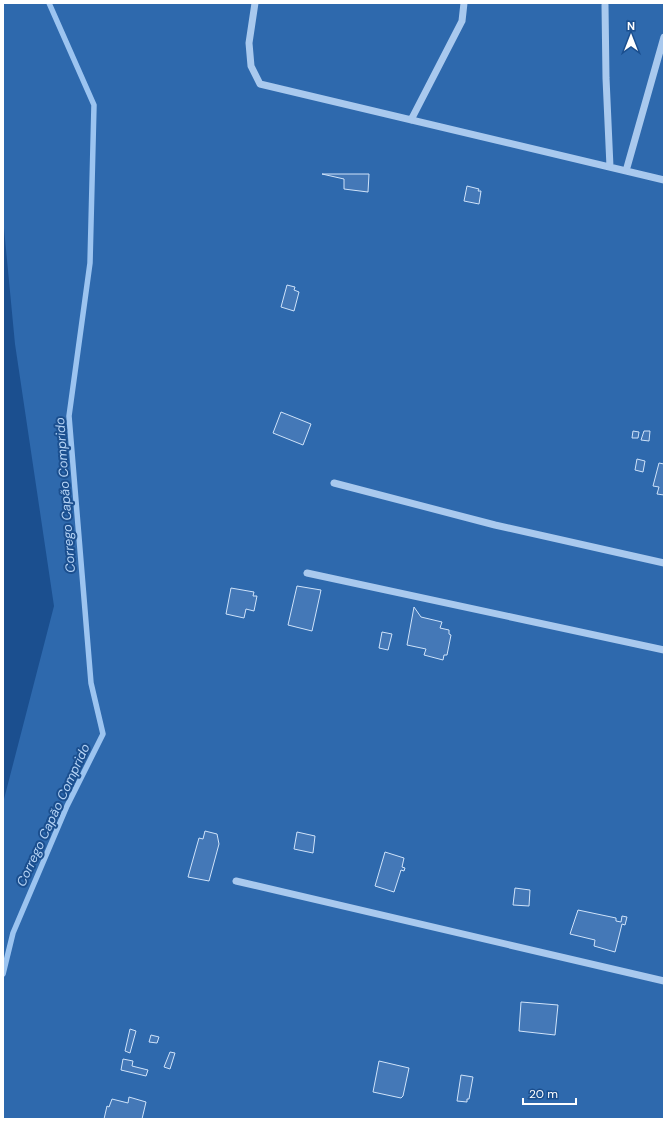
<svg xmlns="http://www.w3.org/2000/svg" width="667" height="1122" font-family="'DM Sans',sans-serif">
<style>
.green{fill:#2e69ad}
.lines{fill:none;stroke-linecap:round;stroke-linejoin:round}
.stream{stroke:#9cc4f0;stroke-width:5.5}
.building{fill:#4478b7;stroke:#cfe3fa}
.minor{stroke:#a9c9ee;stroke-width:7}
.labels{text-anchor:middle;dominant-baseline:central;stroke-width:4;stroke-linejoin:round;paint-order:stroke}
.water-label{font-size:13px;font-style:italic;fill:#b5d3f5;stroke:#1b4f8f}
</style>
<rect width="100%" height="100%" fill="#1b4f8f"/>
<!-- green -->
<path class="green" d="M3 3H664V1119H3V803L54 606 15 344 3 218Z"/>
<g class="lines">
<!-- stream -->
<path class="stream" d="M3 974 13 933 67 806 103 734 91 683 69 416 90 263 94 105 49 3"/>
</g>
<!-- building -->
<path class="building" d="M322 174H369L368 192 344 189V179Z
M467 186 479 189 478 191H481L479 204 464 201Z
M287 285 295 287 294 290 299 292 294 311 281 307Z
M281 412 311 424 303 445 273 433Z
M633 431 639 432 638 438H632Z
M644 431H650L649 441 641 440Z
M637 459 645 461 643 472 635 470Z
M659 463 664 464V495L657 494 659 487 653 486Z
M297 586 321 590 312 631 288 625Z
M231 588 254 592 253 596H257L254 611 246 609 244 618 226 614Z
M414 607 421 617 442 622 440 628 449 630V634L451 635 447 655H444L443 660 424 655 426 649 407 645Z
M382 632 392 634 388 650 379 648Z
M205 831 217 834 219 844 209 881 188 877 199 838 203 839Z
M297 832 315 836 313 853 294 849Z
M385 852 404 858 402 867 405 868 404 871 401 870 394 892 375 886Z
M515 888 530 890 529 906 513 905Z
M578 910 616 918V921L621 922 622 916 627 917 625 925 622 924 615 952 594 946 595 940 570 934Z
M521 1002 558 1005 555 1035 519 1031Z
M130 1029 136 1031 130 1053 125 1051Z
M151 1035 159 1037 157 1043 149 1042Z
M170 1052 175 1053 170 1069 164 1067Z
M123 1059 133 1061 132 1066 148 1070 146 1076 121 1070Z
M379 1061 409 1068 403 1096 401 1098 373 1092Z
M461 1075 473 1077 469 1099H467V1102L457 1101Z
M129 1097 146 1102 142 1119H104L107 1106 109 1107 112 1099 128 1103Z"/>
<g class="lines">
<!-- minor -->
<path class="minor" d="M255 3 249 43 251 66 260 84 664 180
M605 5 606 78 610 167
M411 120 462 21 464 3
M626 171 664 37
M334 483 495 525 664 563
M307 573 664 650
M236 881 664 981"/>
</g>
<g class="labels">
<!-- water labels -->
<g class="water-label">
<text transform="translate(65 495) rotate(-94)">Corrego Capão Comprido</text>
<text transform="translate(53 815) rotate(-65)">Corrego Capão Comprido</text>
</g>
</g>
<!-- border -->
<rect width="667" height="1122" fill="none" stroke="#ffffff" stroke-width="8"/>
<!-- north arrow -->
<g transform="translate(631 36)" stroke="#1b4f8f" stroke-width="3" paint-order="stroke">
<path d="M0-3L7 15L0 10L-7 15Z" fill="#ffffff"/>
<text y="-6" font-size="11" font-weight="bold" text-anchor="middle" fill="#ffffff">N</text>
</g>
<!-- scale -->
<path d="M523 1098v6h53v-6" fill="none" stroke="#ffffff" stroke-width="2"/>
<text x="529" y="1098" font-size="12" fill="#ffffff" stroke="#1b4f8f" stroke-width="3" paint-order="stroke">20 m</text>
</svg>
